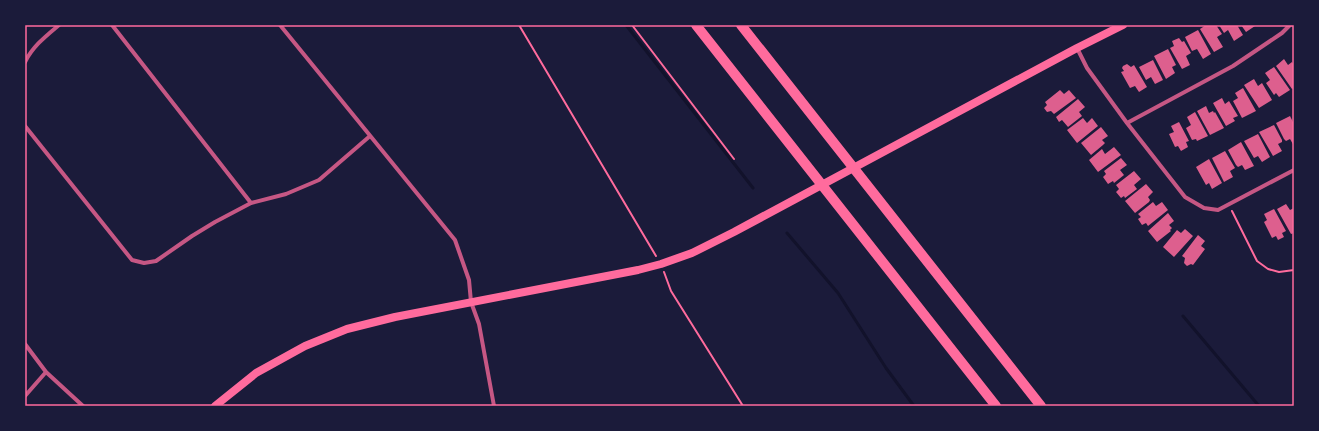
<svg xmlns="http://www.w3.org/2000/svg" width="1319" height="431" font-family="Ubuntu,sans-serif">
<style>
.lines{fill:none;stroke-linecap:round;stroke-linejoin:round}
.stream{stroke:#12122b;stroke-width:3}
.building{fill:#dd5f8e}
.path{stroke:#ff6b9d;stroke-width:2}
.minor{stroke:#c65784;stroke-width:4}
.secondary{stroke:#ff6b9d;stroke-width:8}
.motorway{stroke:#ff6b9d;stroke-width:10}
.neatline{fill:none;stroke:#ff6b9d;stroke-width:1.5}
</style>
<rect width="100%" height="100%" fill="#1b1b3a"/>
<g class="lines">
<!-- stream -->
<path class="stream" d="M626 25 753 188
M787 233 838 293 886 368 914 406
M1183 316 1259 406"/>
</g>
<!-- building -->
<path class="building" d="M1206 25H1216L1222 34 1217 37 1223 47 1214 52 1200 29Z
M1219 25H1237L1243 35 1234 41 1228 30 1224 33Z
M1241 25H1254L1255 26 1246 32Z
M1198 30 1211 54 1203 59 1197 49 1192 51 1185 37Z
M1179 38 1182 42 1184 41 1191 53 1186 56 1190 65 1182 69 1170 48 1174 46 1172 41Z
M1168 49 1176 65 1172 67 1175 73 1166 79 1154 56Z
M1284 59 1288 65 1292 62 1294 65V88L1292 89 1276 66Z
M1153 60 1163 80 1155 84 1151 77 1146 80 1139 67Z
M1127 64 1131 67 1134 65 1147 87 1139 92 1135 86 1130 88 1121 72 1124 71 1122 68 1123 66Z
M1274 67 1290 90 1279 97 1276 93 1274 95 1266 83 1270 80 1265 73Z
M1254 79 1258 86 1262 83 1272 100 1259 108 1244 85Z
M1243 88 1256 111 1242 118 1233 101 1238 98 1235 93Z
M1060 90 1064 94 1069 90 1076 98 1054 114 1051 111 1047 112 1044 108 1047 105 1045 102Z
M1222 98 1225 104 1229 101 1238 116 1233 118 1235 121 1226 126 1213 103Z
M1078 99 1085 107 1079 112 1082 116 1068 127 1062 120 1059 122 1056 117Z
M1206 106 1209 113 1213 111 1214 113 1215 112 1224 128 1210 135 1197 111Z
M1195 112 1208 136 1197 141 1196 139 1192 140 1186 128 1191 125 1187 117Z
M1290 116 1294 124V146L1290 139 1286 141 1284 139 1276 123Z
M1083 118 1087 123 1092 118 1098 126 1077 143 1067 130Z
M1179 122 1189 141 1186 142 1188 147 1181 151 1178 146 1175 147 1169 134 1174 132 1171 126Z
M1274 125 1282 140V142L1278 144 1282 151 1273 156 1259 132Z
M1101 127 1108 136 1102 140 1105 143 1103 145 1091 155 1081 143Z
M1258 134 1270 157 1262 162 1258 156 1254 158 1244 141Z
M1241 142 1254 166 1245 170 1242 165 1238 167 1236 165 1228 150Z
M1114 147 1121 155 1098 172 1089 160 1102 149 1105 154Z
M1225 151 1235 168 1230 171 1233 177 1224 182 1212 158Z
M1121 158 1127 165 1120 170 1124 175 1114 183 1113 181 1108 184 1103 177 1106 174 1104 171Z
M1209 159 1222 183 1212 189 1209 183 1206 185 1196 167Z
M1134 171 1141 179 1134 185 1137 189 1125 198 1124 196 1121 198 1116 192 1119 189 1116 185Z
M1146 184 1153 192 1148 197 1150 200 1149 202 1135 213 1125 201Z
M1153 202 1156 206 1162 202 1168 210 1148 226 1146 223 1142 225 1138 219 1141 217 1138 214Z
M1286 204 1290 210 1294 208V233L1291 234 1277 209Z
M1274 209 1286 231 1282 233 1284 237 1278 240 1276 236 1272 238 1264 222 1267 220 1264 214Z
M1168 213 1174 221 1169 225 1172 228 1170 230 1171 231 1157 242 1148 231Z
M1185 229 1193 236 1174 257 1163 247 1177 230 1181 233Z
M1198 235 1205 241 1201 246 1205 249 1193 265 1191 264 1187 266 1184 263 1185 258 1182 256Z"/>
<g class="lines">
<!-- path -->
<path class="path" d="M519 25 656 256
M632 25 734 159
M1232 211 1257 261 1268 269 1279 272 1294 270
M664 272 671 291 743 406"/>
<!-- minor -->
<path class="minor" d="M112 25 251 203
M280 25 455 240 469 280 471 302 479 324 494 406
M1077 48 1087 68 1127 123 1185 197 1204 208 1218 210 1294 170
M25 62C33 46 46 36 59 25
M1127 123 1233 66 1282 33 1290 25
M25 126 132 260 144 263 156 261 192 236 215 222 251 203 286 194 319 180 370 136
M25 344 46 372 83 406
M25 396 46 372"/>
<!-- secondary -->
<path class="secondary" d="M215 406 256 373 305 346 347 329 395 317 638 270 661 264 692 253 734 232 1077 48 1123 25"/>
<!-- motorway -->
<path class="motorway" d="M696 25 996 406
M741 25 1041 406"/>
</g>
<!-- border -->
<rect width="1319" height="431" fill="none" stroke="#1b1b3a" stroke-width="52"/>
<rect x="26" y="26" width="1267" height="379" class="neatline"/>
</svg>
